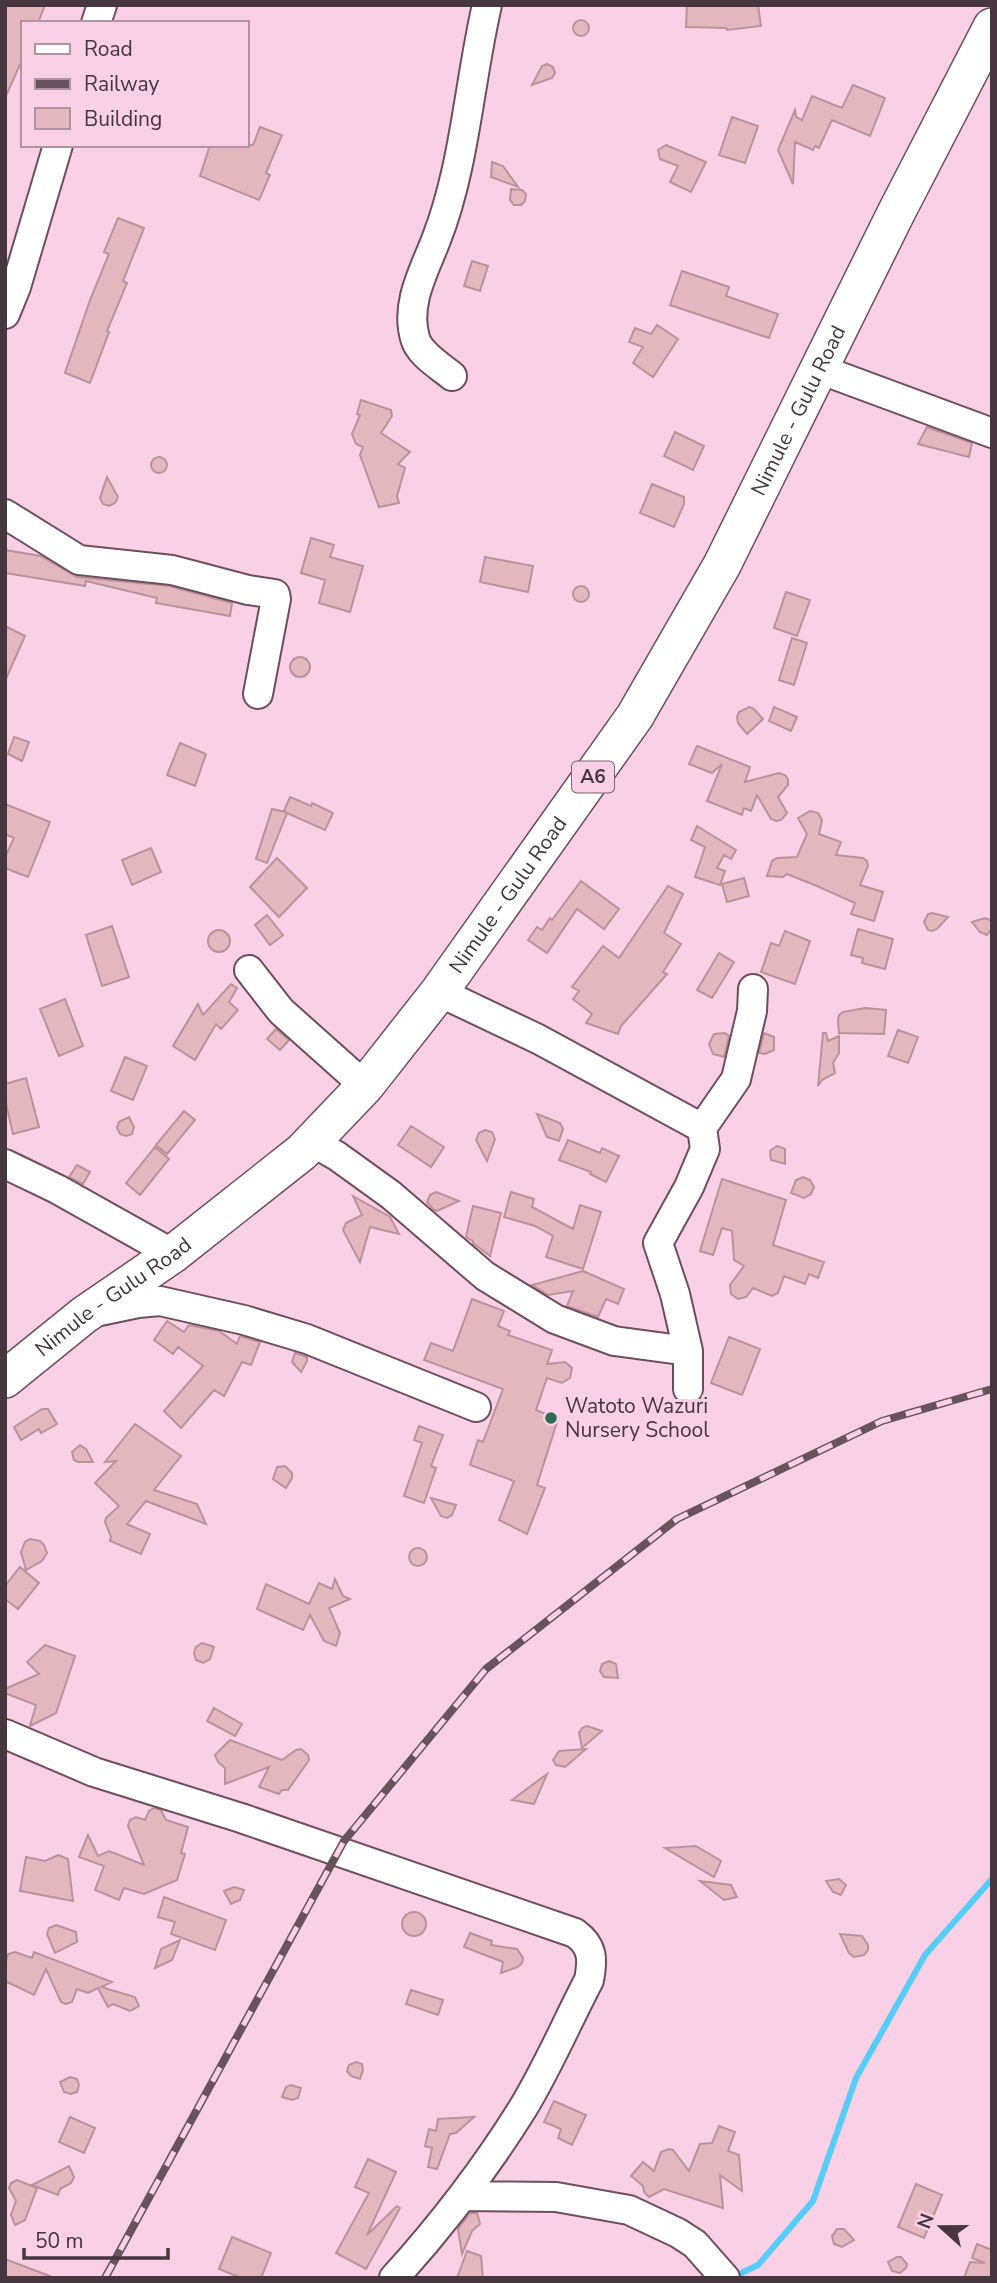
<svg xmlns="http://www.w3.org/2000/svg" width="997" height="2283" font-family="'Nunito Sans',sans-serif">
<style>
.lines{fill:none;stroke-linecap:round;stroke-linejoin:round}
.stream{stroke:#54cdf8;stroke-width:6}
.building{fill:#e4b7bf;stroke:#bc919a;stroke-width:2}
.minor-casing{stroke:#6f4d5f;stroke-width:32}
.major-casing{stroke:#6f4d5f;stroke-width:40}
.minor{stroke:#fff;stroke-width:28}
.major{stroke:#fff;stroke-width:37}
.rail-casing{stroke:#67535d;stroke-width:8}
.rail{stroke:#f9d0e5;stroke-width:5;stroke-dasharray:16;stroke-linecap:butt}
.poi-dot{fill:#306a53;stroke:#f9d0e5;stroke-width:2.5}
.labels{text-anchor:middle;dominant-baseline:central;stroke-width:6;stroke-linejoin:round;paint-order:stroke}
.shield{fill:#f9d0e5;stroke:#7c6470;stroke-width:2}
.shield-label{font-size:19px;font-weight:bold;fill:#46363e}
.street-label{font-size:21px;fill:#46363e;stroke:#f9d0e5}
.poi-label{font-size:21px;fill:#46363e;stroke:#f9d0e5;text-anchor:start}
</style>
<rect width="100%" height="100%" fill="#f9d0e5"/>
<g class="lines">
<!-- stream -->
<path class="stream" d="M733 2277 758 2265 813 2201 856 2078 925 1955 992 1879"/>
</g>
<!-- building -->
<path class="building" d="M5 5H45L38 23H23V58L5 98Z
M687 5H758L761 26 727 30 726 28 686 27Z
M573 28a8 8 0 1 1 16 0a8 8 0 1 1-16 0Z
M547 64 553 67 555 73 552 78 532 85 542 66Z
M853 85 885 98 870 136 832 120 819 148 815 146 813 150 795 142 793 184 778 150 795 110 796 117 802 120 812 96 842 108Z
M732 117 758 126 745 163 719 155Z
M260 127 282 135 266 173 270 175 259 200 200 176 210 145H253Z
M666 145 706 162 691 192 670 182 678 166 660 159 658 150Z
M492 162 503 166 518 187 491 177Z
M511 189 522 190 526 194 525 201 521 205H514L510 200Z
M118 218 144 228 123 281 127 283 107 331 109 332 90 383 65 373 90 300 109 254 104 252Z
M472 261 488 266 480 291 464 286Z
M682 271 729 287 726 296 778 314 769 338 670 305Z
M657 325 678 339 653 377 633 363 643 347 629 342 635 328 651 334Z
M361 400 391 410 392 416 381 433 410 452 398 464 405 468 397 496 399 503 379 507 360 455 363 447 356 444 352 434 360 415 357 414Z
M927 427 972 443 969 457 918 444Z
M675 432 704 446 693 470 664 456Z
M151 465a8 8 0 1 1 16 0a8 8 0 1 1-16 0Z
M107 477 118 497 115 503 109 506 103 504 100 498Z
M652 484 684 497V504L674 527 640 513Z
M311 538 334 545 330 557 363 566 350 612 319 603 325 580 301 573Z
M5 550 41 556 77 577 169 586 232 603 230 616 156 603 157 598 86 581 85 586 5 573Z
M485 557 533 566 528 592 480 582Z
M573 594a8 8 0 1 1 16 0a8 8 0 1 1-16 0Z
M786 592 810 600 797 636 774 628Z
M5 626 25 636 5 681Z
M792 638 807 643 794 685 779 680Z
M290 667a10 10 0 1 1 20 0a10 10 0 1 1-20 0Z
M749 707 754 709 763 719 747 734 738 723 737 717 739 712Z
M774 707 797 717 791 731 769 721Z
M14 737 29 742 22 761 8 754Z
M180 743 206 754 195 786 167 775Z
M697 746 750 767 745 782 779 773 785 775 788 779V785L778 797 787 813 781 820 776 821 771 819 757 795 751 811 744 808 742 815 707 801 722 764 712 773 689 764Z
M290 797 311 806 312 803 333 813 325 830 287 813 267 863 256 859 272 809 286 812 284 811Z
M5 804 50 822 28 877 5 868V857L14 838 5 834Z
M810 811 818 813 822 820 819 834 841 842 836 855 863 858 867 861 868 866 860 885 883 892 874 921 851 914 855 903 817 886 787 874 783 877 767 876 772 861 777 858 797 857 807 834 798 818Z
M697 826 736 850 731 859 724 855 717 868 725 871 720 885 695 877 705 847 691 840Z
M151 848 161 872 132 885 122 860Z
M277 858 307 888 279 917 250 887Z
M744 878 749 896 727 902 722 884Z
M581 881 619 909 604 929 577 909 547 953 528 940 537 927 542 930 550 918 552 920Z
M668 886 683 894 664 933 681 944 663 972 667 974 621 1026 618 1034 586 1023 592 1014 573 999 579 991 572 987 603 946 619 958Z
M932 913 948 917 937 929 932 931 928 930 924 922 928 914Z
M267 915 283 935 270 945 255 925Z
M985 918 992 921V928L987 935 980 932 972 922Z
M112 926 129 977 102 986 86 935Z
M858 929 893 939 885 969 862 963 863 958 851 955Z
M208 941a11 11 0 1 1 22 0a11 11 0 1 1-22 0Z
M785 931 810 941 795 984 761 972 771 943 779 946Z
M719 953 734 962 712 998 697 990Z
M231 984 237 988 229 1002 238 1010 221 1029 216 1024 195 1060 173 1046 198 1004 203 1015Z
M65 999 83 1046 59 1056 40 1009Z
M865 1008 886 1010 884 1034 839 1033 838 1020 839 1015 843 1012Z
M276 1029 289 1040 280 1050 267 1039Z
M898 1030 918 1037 908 1063 888 1056Z
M725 1033 729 1036 724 1057 713 1054 709 1044 714 1034Z
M764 1033 774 1037V1050L765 1054 759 1053Z
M823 1033H826L828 1041 839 1036V1053L833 1063 835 1073 822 1080 818 1086Z
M125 1057 147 1066 133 1100 111 1091Z
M26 1078 39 1127 13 1134 5 1099V1084Z
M184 1111 195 1120 167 1154 156 1145Z
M537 1114 560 1123 563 1129 559 1141 547 1137Z
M129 1117 134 1127 132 1134 126 1136 120 1134 117 1128 119 1122Z
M411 1126 444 1147 431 1167 398 1145Z
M485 1130 492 1132 495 1139 487 1161 476 1140 479 1133Z
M568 1140 600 1153 602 1148 619 1156 606 1182 590 1174 591 1172 559 1160Z
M777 1146 785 1149V1164L771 1160 770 1151Z
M155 1147 169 1159 140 1195 126 1183Z
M77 1165 90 1172 83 1184 69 1177Z
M803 1177 810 1180 814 1187 811 1194 804 1198 791 1193 796 1180Z
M722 1179 786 1200 773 1245 824 1262 818 1278 809 1274 805 1284 784 1276 778 1293 772 1296 753 1288 746 1297 738 1299 731 1294 730 1285 744 1266 734 1260 732 1231 722 1228 713 1255 700 1251Z
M436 1192 459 1201 437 1211 434 1210 427 1202 430 1195Z
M511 1192 534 1199 532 1207 573 1229 580 1205 601 1212 583 1269 546 1257 553 1236 535 1226 504 1217Z
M353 1196 390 1217 399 1234 370 1227 360 1262 343 1230 346 1223 362 1215Z
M473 1206 501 1213 490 1256 473 1243V1241L466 1237Z
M583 1271 624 1289 618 1304 606 1299 598 1317 567 1306 573 1291 548 1295 532 1285Z
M472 1299 504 1311 498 1326 510 1331 508 1335 552 1350 547 1364 565 1362 572 1368 570 1378 562 1383 547 1378 536 1410 558 1419 537 1485 545 1488 527 1534 499 1520 514 1481 470 1465 478 1440 483 1442 503 1389 424 1360 431 1343 453 1351Z
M167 1321 184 1332 189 1325 219 1331 237 1344 240 1336 260 1342 251 1365 242 1362 224 1396 214 1390 181 1428 164 1411 203 1366 178 1347 173 1354 154 1340Z
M729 1337 760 1349 742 1395 711 1383Z
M295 1353 307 1357V1361L301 1372 292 1362Z
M42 1409H48L57 1424 41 1433 39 1429 21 1440 14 1427Z
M135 1424 181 1456 154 1490 197 1504 206 1524 146 1501 127 1524 150 1534 141 1554 110 1541 111 1537 105 1522 106 1518 119 1506 95 1483 116 1461 105 1462Z
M419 1426 443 1435 431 1466 436 1468 424 1503 404 1496 422 1443 414 1440Z
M80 1445 86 1449 93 1462H78L74 1460 72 1452Z
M285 1466 292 1473V1478L286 1488 273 1479 277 1467Z
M431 1498 456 1505 452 1515 447 1518 441 1516Z
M30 1539 40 1541 44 1545 47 1553 42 1561 26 1570 21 1552 25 1542Z
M409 1557a9 9 0 1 1 18 0a9 9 0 1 1-18 0Z
M20 1567 39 1583 18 1609 5 1599V1586Z
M335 1579 343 1596 350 1599 329 1608 340 1633 336 1646 324 1641 310 1615 303 1630 257 1609 266 1584 309 1604 319 1583 332 1589Z
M202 1643 214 1647 210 1659 203 1663 196 1660 194 1653 196 1647Z
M45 1645 75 1656 56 1713 30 1726 36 1705 5 1693V1689L39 1674 27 1662Z
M609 1661 616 1664 618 1678 604 1677 600 1671 602 1664Z
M214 1708 242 1724 235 1736 207 1721Z
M587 1726 602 1731 582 1748 579 1733 582 1728Z
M230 1740 282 1760 296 1750 301 1749 308 1755 309 1760 288 1790H282L279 1794 259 1787 269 1767 225 1784V1768L218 1762 215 1755Z
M586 1749 565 1767 556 1765 553 1760 559 1751Z
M547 1774 534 1804 512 1800Z
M154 1808 161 1810 166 1820 188 1827 181 1853 185 1854 177 1880 144 1894 124 1888 119 1900 95 1890 104 1866 79 1857 88 1835 98 1856 109 1851 144 1865 128 1826 130 1820 136 1817 145 1820 149 1811Z
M696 1846 721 1861 714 1877 665 1848Z
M58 1855 68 1859 73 1901 20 1891 26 1857 45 1861Z
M839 1879 846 1885 841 1895 833 1892 826 1881Z
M700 1881 731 1885 737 1897 724 1900Z
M234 1887 244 1890 240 1900 231 1904 224 1891Z
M164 1897 226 1920 215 1950 171 1934 175 1922 158 1917Z
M402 1924a12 12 0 1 1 24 0a12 12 0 1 1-24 0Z
M56 1925 76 1932 77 1942 55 1953 47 1934 49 1928Z
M470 1933 492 1941 491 1945 517 1949 523 1958 522 1963 518 1967 501 1973 503 1962 464 1947Z
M840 1934 862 1936 868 1945V1950L864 1955 854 1957 849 1953Z
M180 1940 172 1960 155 1968 161 1949Z
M15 1952 32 1958 34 1952 112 1982 101 1987 135 1997 139 2006 130 2011 113 2004 108 2007 98 1988 88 1993 77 1989 72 2002 66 2004 61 2002 46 1969 34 1995 5 1981V1964L8 1954Z
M411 1990 443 2000 438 2015 406 2004Z
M356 2062 362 2064 363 2070 360 2079 351 2076 347 2071 349 2065Z
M70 2077 77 2079 79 2085 77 2092 71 2094 64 2092 60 2082Z
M291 2085 301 2088 298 2098 292 2100 282 2097 286 2087Z
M554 2101 586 2115 572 2145 558 2138 561 2129 544 2122Z
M70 2117 95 2128 84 2153 59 2142Z
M474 2117 456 2133 450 2134 437 2169 428 2167 432 2148 425 2146 429 2129 436 2131 438 2119Z
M719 2126 735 2132 728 2151 739 2155 742 2191 720 2175 723 2208 664 2189 649 2197 644 2192 643 2186 631 2176 643 2162 654 2171 661 2152 669 2149 673 2150 689 2171 700 2144 712 2143Z
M368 2159 396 2172 367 2235 397 2206 400 2208 366 2269 336 2253 369 2193 355 2187Z
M69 2166 74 2177 71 2183 60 2189 58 2195 32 2185Z
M17 2180 37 2188 25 2220 15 2225 11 2215 16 2201 9 2188 11 2183Z
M916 2184 942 2195 924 2238 898 2227Z
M470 2213H477L480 2224 472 2231 462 2254 458 2229Z
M837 2229H844L854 2240 842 2247 834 2244 832 2236Z
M232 2237 271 2253 261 2278H241L219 2269Z
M977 2244 992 2250V2278H964L970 2262 985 2263 972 2258Z
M467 2251 481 2256 483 2278H457Z
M897 2257H901L907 2264 906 2268 900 2273 892 2271 888 2262Z
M5 2259 50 2276 49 2278H5Z"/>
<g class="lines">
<!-- minor casing -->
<g class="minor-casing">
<path id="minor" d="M96 23 102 5
M5 314 16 287 58 145
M819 369 992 433
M452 376C440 366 419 354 415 338 405 304 424 271 436 240 465 166 469 83 487 5
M5 514 79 560 172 570 248 590 275 594 276 599 258 694
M249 970 281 1011 365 1086
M439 992 538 1039 702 1128 705 1149 689 1187 658 1243 675 1294 688 1351V1389
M702 1128 736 1079 752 1011 753 989
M312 1142 337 1156 391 1195 485 1276 555 1319 614 1341 688 1351
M5 1164 57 1189 173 1254
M95 1312 138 1303 160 1301 244 1320 307 1339 476 1407
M5 1734 94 1772 241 1818 575 1933C593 1946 593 1959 589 1980 567 2022 548 2067 523 2108 485 2169 442 2225 394 2278
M463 2196 556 2197 629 2210 678 2233 695 2244 725 2278"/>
</g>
<!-- major casing -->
<g class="major-casing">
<g id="major">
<path id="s1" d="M5 1379 84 1315 173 1254 302 1152 365 1086 439 992 635 716 722 565 896 213 992 27"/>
</g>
</g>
<!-- minor -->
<use href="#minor" class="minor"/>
<!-- major -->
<use href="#major" class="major"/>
<!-- rail casing -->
<g class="rail-casing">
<path id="rail" d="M105 2278 344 1841 486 1669 677 1519 882 1421 992 1389"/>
</g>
<!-- rail -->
<use href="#rail" class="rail"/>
</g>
<!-- markers -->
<circle class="poi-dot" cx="551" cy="1418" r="7"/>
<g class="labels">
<!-- shield labels -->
<rect class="shield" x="572" y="761.5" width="42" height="31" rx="5"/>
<g class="shield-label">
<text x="593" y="777">A6</text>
</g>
<!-- street labels -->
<g class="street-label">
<text stroke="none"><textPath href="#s1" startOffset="1270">Nimule - Gulu Road</textPath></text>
<text stroke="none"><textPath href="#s1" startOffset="704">Nimule - Gulu Road</textPath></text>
<text stroke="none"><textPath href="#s1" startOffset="136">Nimule - Gulu Road</textPath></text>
</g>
<!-- poi labels -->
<g class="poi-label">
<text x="565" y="1406">Watoto Wazuri<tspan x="565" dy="24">Nursery School</tspan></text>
</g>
</g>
<!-- border -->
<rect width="997" height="2283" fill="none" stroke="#46363e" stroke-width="14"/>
<!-- legend -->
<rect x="21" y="21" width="228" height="126" fill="#f9d0e5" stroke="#b192a2" stroke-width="2"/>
<rect x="35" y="44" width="35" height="10" fill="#ffffff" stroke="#b192a2" stroke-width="2"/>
<text x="84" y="56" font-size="21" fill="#46363e">Road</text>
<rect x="35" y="79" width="35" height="10" fill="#67535d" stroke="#b192a2" stroke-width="2"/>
<text x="84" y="91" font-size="21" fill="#46363e">Railway</text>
<rect x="35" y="108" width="35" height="21" fill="#e4b7bf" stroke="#b192a2" stroke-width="2"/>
<text x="84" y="126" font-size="21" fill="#46363e">Building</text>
<!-- north arrow -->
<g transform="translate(941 2227) rotate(291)" stroke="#f9d0e5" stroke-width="5" paint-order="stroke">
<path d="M0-5L12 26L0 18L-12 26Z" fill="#46363e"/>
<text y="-10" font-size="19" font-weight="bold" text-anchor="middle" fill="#46363e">N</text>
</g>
<!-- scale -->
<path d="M24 2248v10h144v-10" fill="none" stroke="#46363e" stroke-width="3.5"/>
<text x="35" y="2248" font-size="21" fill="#46363e" stroke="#f9d0e5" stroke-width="5" paint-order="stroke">50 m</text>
</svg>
